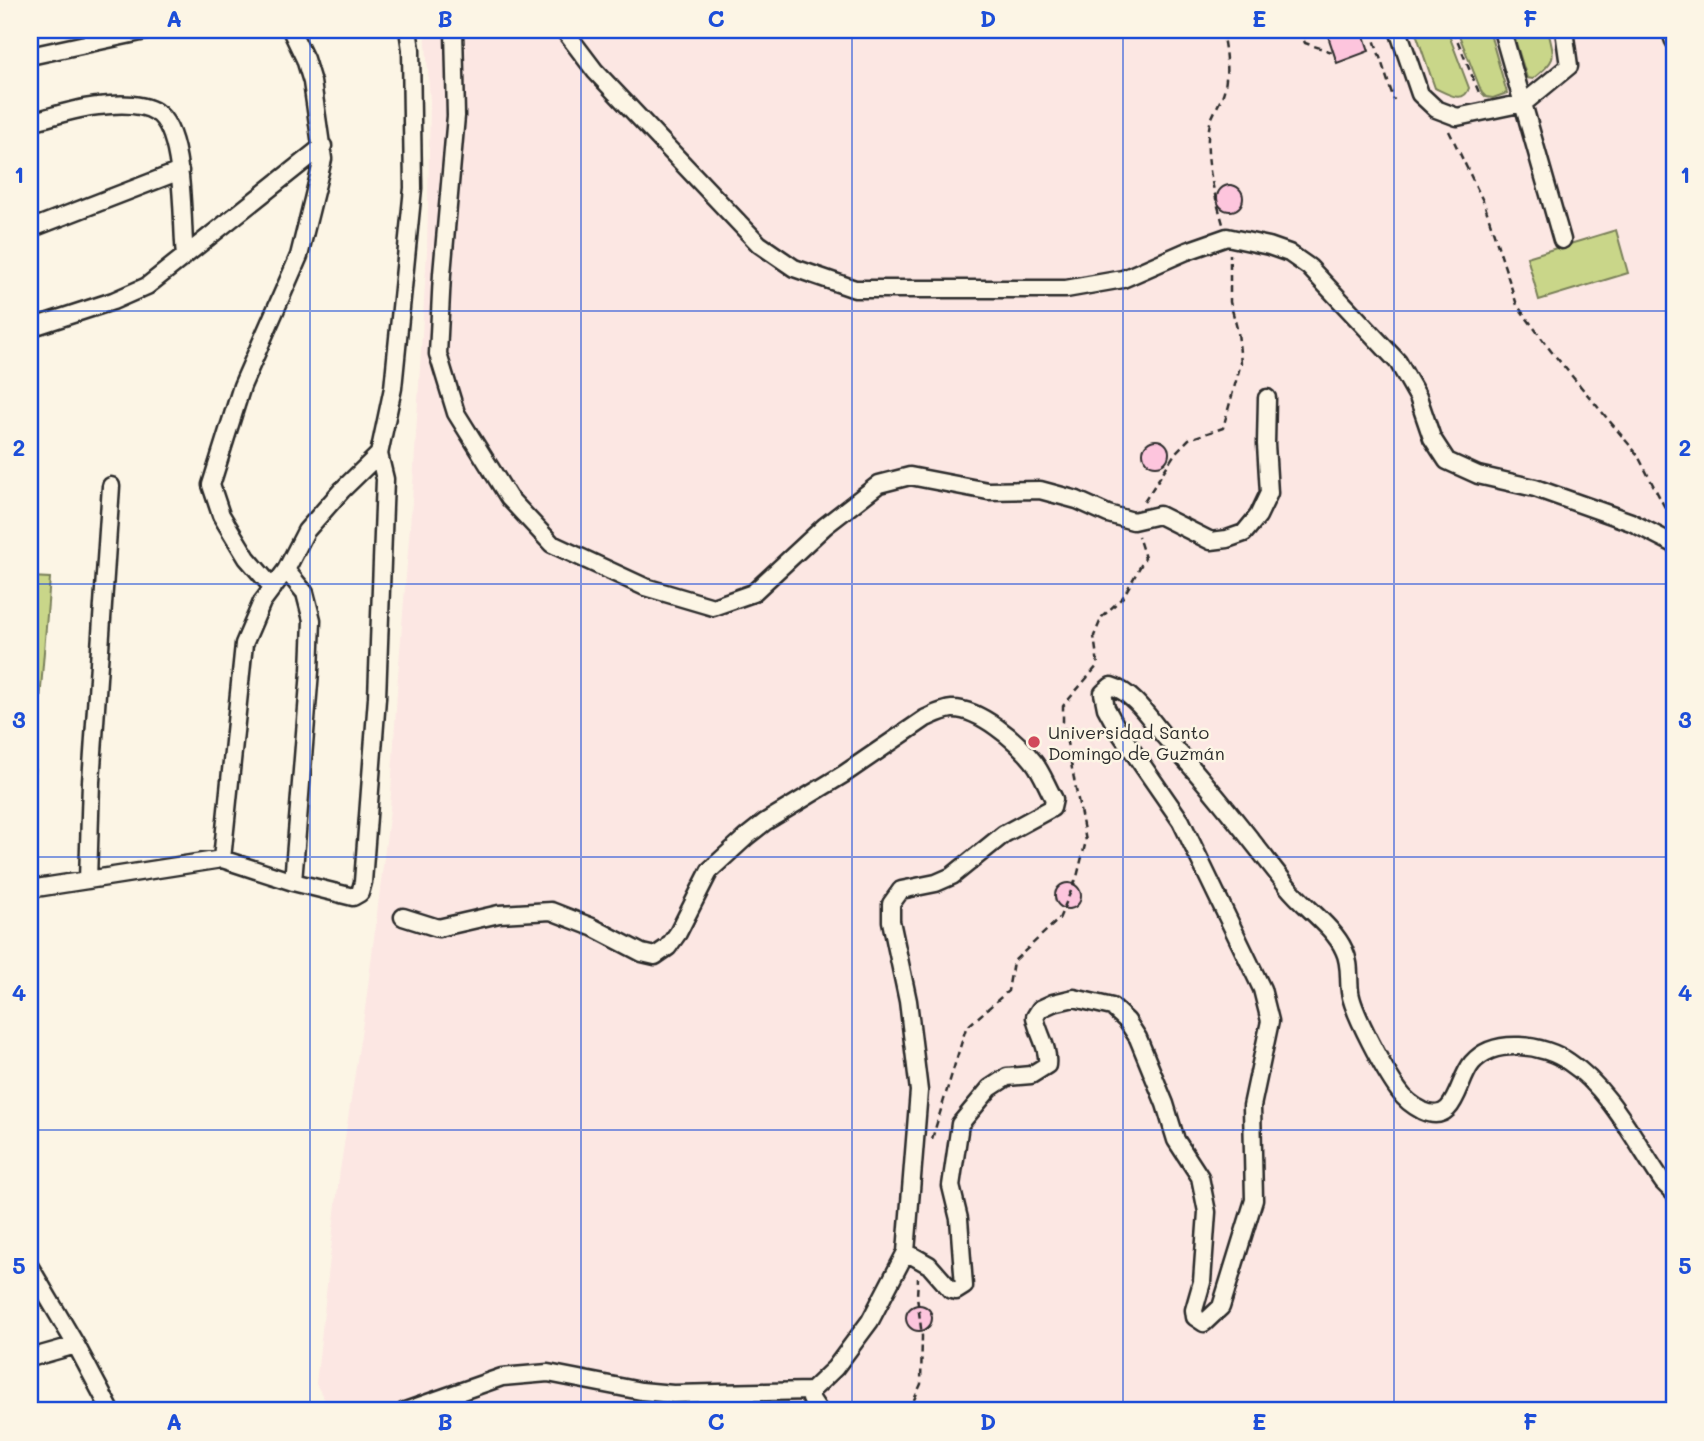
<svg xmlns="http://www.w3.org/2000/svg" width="1704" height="1441" font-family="Mali,sans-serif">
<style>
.built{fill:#fce7e3}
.green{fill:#c9d689;stroke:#7a805a;stroke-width:2}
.building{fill:#fdc5dd;stroke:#2b2b2b;stroke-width:2}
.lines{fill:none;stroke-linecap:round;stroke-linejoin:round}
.street-casing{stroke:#2b2b2b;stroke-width:21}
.path{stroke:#2b2b2b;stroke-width:2.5;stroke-dasharray:7 5;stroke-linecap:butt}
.street{stroke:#fcf5e5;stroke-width:16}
.grid{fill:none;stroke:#1d4ed8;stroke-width:2;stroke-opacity:0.55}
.poi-dot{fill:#d1495b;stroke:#fcf5e5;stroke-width:2.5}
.labels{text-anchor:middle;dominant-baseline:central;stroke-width:5;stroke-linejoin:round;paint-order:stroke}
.poi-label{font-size:18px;fill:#2b2b2b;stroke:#fcf5e5;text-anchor:start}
.neatline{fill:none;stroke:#1d4ed8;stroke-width:2.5}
.grid-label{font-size:23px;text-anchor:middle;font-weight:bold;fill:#1d4ed8}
</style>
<rect width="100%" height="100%" fill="#fcf5e5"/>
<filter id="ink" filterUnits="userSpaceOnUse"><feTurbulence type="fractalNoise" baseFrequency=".0143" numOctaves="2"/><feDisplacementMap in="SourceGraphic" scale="14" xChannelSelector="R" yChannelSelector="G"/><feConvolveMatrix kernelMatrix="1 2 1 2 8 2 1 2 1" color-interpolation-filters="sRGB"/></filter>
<g filter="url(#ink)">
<!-- built -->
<path class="built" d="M425 30H1674V1411H331L316 1384 339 1177 366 1002 390 809 398 675 412 501 427 251 430 101Z"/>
<!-- green -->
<path class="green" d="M1415 30H1447L1469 88C1464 105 1446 93 1435 88Z
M1457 30H1489L1507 93 1493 98 1486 97 1482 93Z
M1512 30H1548C1555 61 1557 58 1533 79L1527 78Z
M1616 230 1628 273 1539 300 1527 257Z
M30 577 50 578 33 787H30Z"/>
<!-- building -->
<path class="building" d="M1326 30H1362L1369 51 1337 63Z
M1217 198a13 13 0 1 1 26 0a13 13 0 1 1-26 0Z
M1143 453a13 13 0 1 1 26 0a13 13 0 1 1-26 0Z
M1055 896a13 13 0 1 1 26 0a13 13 0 1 1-26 0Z
M906 1318a13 13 0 1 1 26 0a13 13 0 1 1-26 0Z"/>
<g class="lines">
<!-- street casing -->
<g class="street-casing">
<path id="street" d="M454 30 456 116 442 274 438 354 456 413 509 498 552 544 645 587 713 607 753 593 825 526 879 484 910 476 988 491 1040 490 1077 500 1108 514 1133 521 1159 515 1211 541 1227 539 1244 533 1258 516 1269 493 1266 444 1267 398
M564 30 595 71 759 244 794 268 855 289H1066L1123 279 1187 251 1227 237 1269 246 1289 253 1309 267 1398 362 1418 397 1432 438 1447 461 1478 475 1535 488 1631 522 1674 544
M1398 30 1420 94 1436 109 1457 117 1524 103 1569 66 1564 30
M1502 30 1562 240
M1670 30 1674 41
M30 56 150 30
M30 122C52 117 75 108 98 106 115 104 141 102 156 112 186 131 181 221 185 256
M30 229 180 171
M30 328 113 301 147 286 323 146
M286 570 305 593 312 620 310 671 293 882
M273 588 247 558 221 515 211 485 242 386 299 256 323 159 312 82 305 59 291 30
M222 859 244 644 262 602 286 570 306 531 342 490 379 454 393 388 413 188 411 49 408 30
M88 880 91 782 111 486
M30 889 222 859 293 882 353 897 360 893 363 882 377 698 385 479 379 454
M403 917 438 928 499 914 551 911 592 927 642 953 655 956 668 947 678 933 710 870 746 837 765 822 844 774 926 718C935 714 942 710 952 709 979 708 1017 741 1033 761 1042 772 1047 787 1054 799L1052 808 1004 834 952 876 936 883 901 890 891 904V921L908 1001 919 1091 906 1252 870 1321 835 1368 811 1391V1399L819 1411
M906 1252 929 1265 951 1290 956 1291 964 1286 959 1219 951 1186 960 1124 990 1088 1007 1077 1031 1075 1047 1065C1049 1047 1038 1034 1035 1017L1040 1009 1053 1003 1074 998 1112 1007 1127 1021 1138 1038 1165 1104 1176 1140 1200 1177 1207 1212 1202 1282 1194 1310 1195 1317 1204 1323 1221 1307 1254 1200 1252 1106 1270 1021 1262 989 1181 821 1118 730 1106 708 1103 693 1111 686C1133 692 1150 719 1164 736 1208 784 1248 836 1288 887 1304 907 1334 927 1344 950 1351 964 1348 977 1350 992 1353 1013 1385 1072 1399 1091 1405 1100 1413 1106 1423 1111 1456 1126 1457 1081 1472 1063 1494 1037 1544 1044 1569 1062 1609 1088 1636 1143 1663 1182L1674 1193
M30 1267 76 1345 111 1411
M30 1358 76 1345
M405 1411 502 1377 548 1373 641 1391 673 1394 811 1391"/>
</g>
<!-- path -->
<path class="path" d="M1221 30C1226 46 1229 78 1223 94 1220 103 1213 113 1210 123 1203 156 1214 192 1223 224
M1299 30 1305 43 1332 52
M1371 30 1394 100
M1453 30 1480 95
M1449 131 1484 203 1517 305 1551 351 1637 454 1674 525
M1144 502 1176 452 1189 439 1223 428 1241 363 1238 332 1230 302V254
M932 1139 966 1028 1008 991 1013 962 1059 919 1077 877 1086 841 1063 722V706L1098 665 1094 636 1102 617 1123 597 1145 558 1138 536
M909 1411 921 1384 922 1336 917 1296 918 1278"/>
<!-- street -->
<use href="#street" class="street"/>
</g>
</g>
<!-- grid -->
<path class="grid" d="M310 30V1411M581 30V1411M852 30V1411M1123 30V1411M1394 30V1411M30 311H1674M30 584H1674M30 857H1674M30 1130H1674"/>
<!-- markers -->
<circle class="poi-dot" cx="1034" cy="742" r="7"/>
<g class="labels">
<!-- poi labels -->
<g class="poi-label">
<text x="1048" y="732">Universidad Santo<tspan x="1048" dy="21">Domingo de Guzmán</tspan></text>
</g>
</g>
<!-- margin -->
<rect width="1704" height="1441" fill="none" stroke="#fcf5e5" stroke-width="77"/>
<rect x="38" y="38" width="1628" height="1364" class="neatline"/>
<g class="grid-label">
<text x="174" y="27">A</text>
<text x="445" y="27">B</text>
<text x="716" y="27">C</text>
<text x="988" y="27">D</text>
<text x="1259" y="27">E</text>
<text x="1530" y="27">F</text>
<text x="19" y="183">1</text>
<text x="1685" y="183">1</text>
<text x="19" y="456">2</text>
<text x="1685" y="456">2</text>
<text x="19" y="728">3</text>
<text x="1685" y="728">3</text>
<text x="19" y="1001">4</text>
<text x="1685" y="1001">4</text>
<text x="19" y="1274">5</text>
<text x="1685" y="1274">5</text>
<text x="174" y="1430">A</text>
<text x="445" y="1430">B</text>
<text x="716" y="1430">C</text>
<text x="988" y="1430">D</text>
<text x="1259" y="1430">E</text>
<text x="1530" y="1430">F</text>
</g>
</svg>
